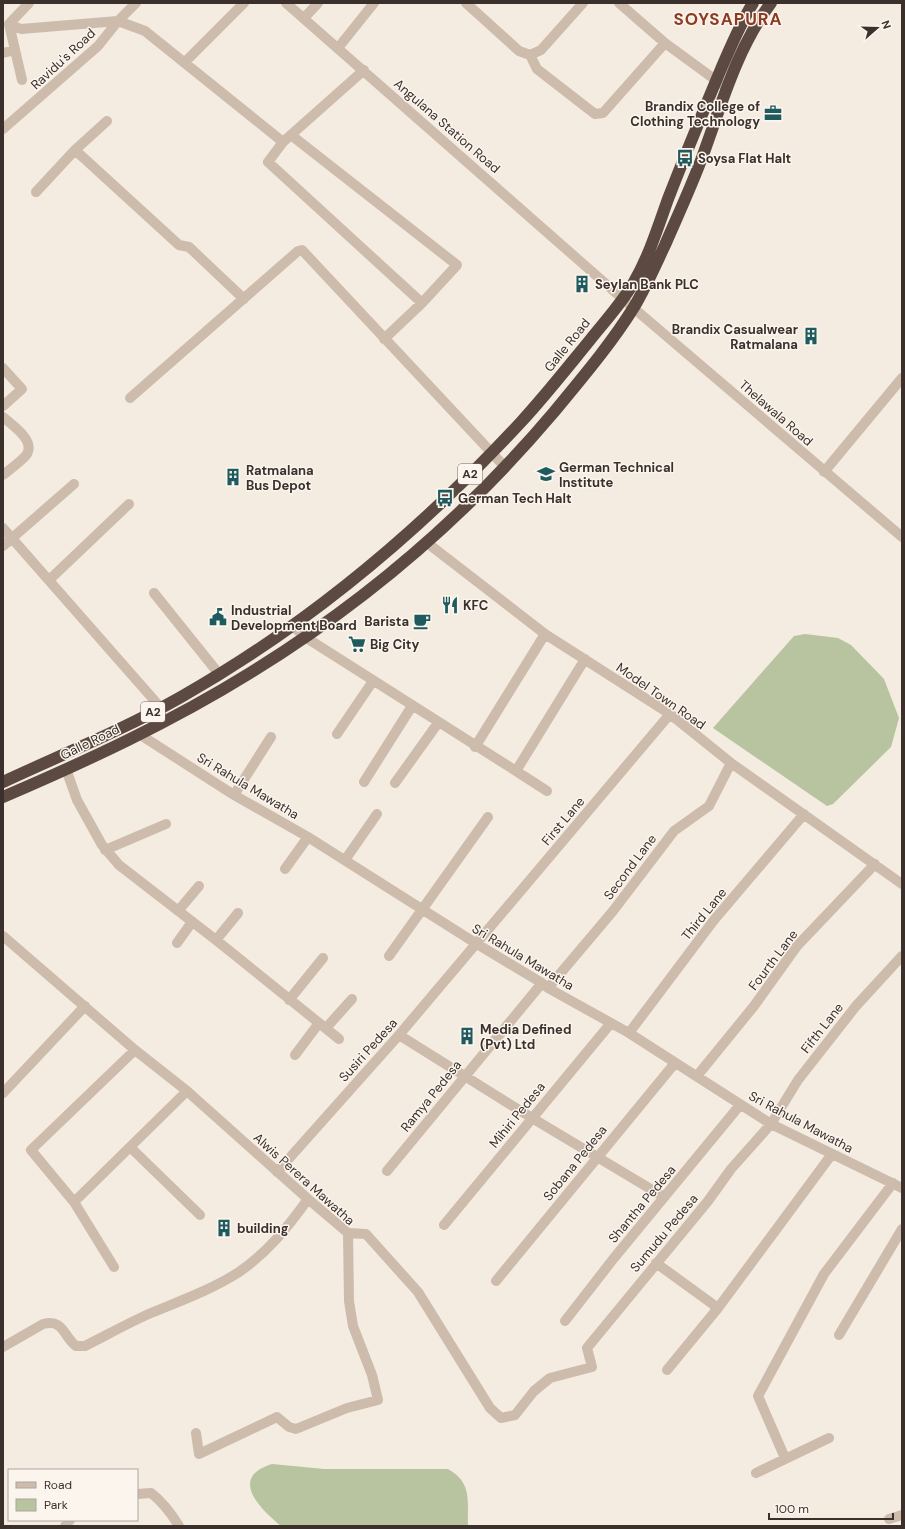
<svg xmlns="http://www.w3.org/2000/svg" width="905" height="1529" font-family="'DM Sans',sans-serif">
<style>
.green{fill:#b8c4a0}
.lines{fill:none;stroke-linecap:round;stroke-linejoin:round}
.minor{stroke:#cdbbac;stroke-width:10}
.highway{stroke:#5c4a42;stroke-width:12}
.labels{text-anchor:middle;dominant-baseline:central;stroke-width:3;stroke-linejoin:round;paint-order:stroke}
.shield{fill:#fbf5ee;stroke:#756b66;stroke-width:1}
.shield-label{font-size:12px;font-weight:bold;fill:#3b302b}
.street-label{font-size:13px;fill:#3b302b;stroke:#fbf5ee}
.poi-label{font-size:13px;font-weight:bold;fill:#3b302b;stroke:#fbf5ee;text-anchor:start}
.district-label{font-size:17px;font-weight:bold;letter-spacing:1px;fill:#8c3b22;stroke:#fbf5ee}
</style>
<rect width="100%" height="100%" fill="#f4ebe1"/>
<!-- green -->
<path class="green" d="M805 634 838 638 851 645 884 679 899 718 891 747 833 804 827 806 713 728 794 636Z
M272 1464 324 1469H448C473 1483 467 1502 468 1526H281C262 1510 227 1478 272 1464Z"/>
<g class="lines">
<!-- minor -->
<path class="minor" d="M29 3 9 24 21 29 118 21 145 31 283 142
M286 3 623 299 902 537
M466 3 519 51 530 55 541 50 583 3
M619 3 665 43 721 84
M304 18 318 3
M9 24 22 80
M338 48 374 3
M3 53 15 50
M530 55 537 69 595 114 603 113 665 43
M185 62 244 3
M364 70 283 142 268 162 422 303
M3 129 98 46 118 21 136 3
M291 135 457 265 422 303 384 339
M75 150 179 245 189 247 244 299
M36 192 75 150 107 121
M3 368 22 389 3 406
M130 398 298 251 302 250 505 467
M3 417C12 425 35 440 27 454 23 460 9 470 3 475
M824 472 902 378
M3 528 161 708
M426 542 545 634 670 714 731 763 902 884
M3 546 74 484
M49 580 129 504
M154 593 219 674
M293 626 305 637 516 771 585 659
M139 734 234 795 308 837 477 944 542 983 548 988 629 1033 771 1124 902 1188
M337 734 373 681
M475 747 545 634
M66 769 77 800 102 845 119 865 216 940 339 1039
M516 771 547 791
M364 782 412 706
M395 783 438 723
M234 795 271 737
M105 850 166 824
M345 860 377 814
M285 869 308 837
M178 911 199 886
M3 936 135 1050 187 1091 308 1199 348 1233 349 1301 353 1326 372 1375 378 1400 347 1408 296 1429 289 1427 277 1417 199 1454 196 1433
M216 940 238 913
M177 943 192 922
M389 956 488 817
M548 988 613 911 674 831 709 806 731 763
M289 1000 323 958
M326 1028 352 999
M629 1033 714 920 804 814
M399 1035 532 1118 664 1197
M295 1055 319 1023
M697 1076 754 1006 797 946 875 864
M3 1093 85 1006
M130 1147 200 1215
M387 1171 542 983
M277 1172 399 1035 670 714
M74 1202 187 1091
M444 1225 611 1023
M348 1233 366 1234 418 1292 490 1408 501 1418 515 1415 534 1391 550 1378 592 1367 587 1348 708 1201 731 1169 771 1124 798 1080 856 1006 902 956
M656 1263 718 1308
M114 1267 74 1202 31 1150 135 1050
M496 1281 675 1063
M565 1321 614 1258 740 1105
M839 1335 902 1229
M3 1347 43 1324C64 1319 63 1336 76 1346H85C107 1335 128 1323 151 1313 180 1301 211 1290 239 1272 267 1253 288 1227 308 1199
M667 1370 718 1308 832 1154
M785 1458 758 1396 824 1274 893 1183
M756 1473 829 1438
M137 1494 151 1493C163 1502 171 1513 179 1526
M889 1519 902 1515
M65 1526 70 1520"/>
<!-- highway -->
<path class="highway" d="M3 782C63 754 123 730 181 697 308 625 422 529 521 422 545 396 567 368 590 340 605 321 622 303 634 282 649 256 658 227 668 199 685 155 703 112 721 69 731 46 740 24 753 3
M3 797C87 761 171 722 250 673 364 603 467 515 554 412 582 378 611 344 634 307 646 287 655 266 665 245 678 215 692 185 703 155 722 103 737 48 771 3"/>
</g>
<!-- icons -->
<defs>
<g id="office-bare" transform="scale(1.38)"><path d="M-6-3h4V-5.5h4V-3h4V5H-6ZM-1-4.5V-3h2v-1.5ZM-6 0V1H6V0Z" fill="#1f5a5e" stroke="#fbf5ee" stroke-width="2.5" paint-order="stroke"/></g>
<g id="bus-bare" transform="scale(1.38)"><path d="M-5-6H5V4H4V6H2V4H-2V6H-4V4H-5ZM-3.5-4V0h7V-4ZM-3.5 1.2v1.5H-2V1.2ZM2 1.2v1.5H3.5V1.2Z" fill="#1f5a5e" stroke="#fbf5ee" stroke-width="2.5" paint-order="stroke"/></g>
<g id="building-bare" transform="scale(1.38)"><path d="M-4-6H4V6H1V3H-1V6H-4ZM-2.5-4.3h1.7v1.8h-1.7ZM.8-4.3h1.7v1.8H.8ZM-2.5-1h1.7V.8h-1.7ZM.8-1h1.7V.8H.8Z" fill="#1f5a5e" stroke="#fbf5ee" stroke-width="2.5" paint-order="stroke"/></g>
<g id="school-bare" transform="scale(1.38)"><path d="M0-5L7-2L0 1L-7-2ZM-4 1L0 2.5L4 1V4Q0 6-4 4Z" fill="#1f5a5e" stroke="#fbf5ee" stroke-width="2.5" paint-order="stroke"/></g>
<g id="restaurant-bare" transform="scale(1.38)"><path d="M-5-6h1v4h1v-4h1v4h1v-4h1v5L-1.5 .5V6h-2V.5L-5-1ZM5-6V6H3V1.5H1.5Q1.5-4 5-6Z" fill="#1f5a5e" stroke="#fbf5ee" stroke-width="2.5" paint-order="stroke"/></g>
<g id="civic-bare" transform="scale(1.38)"><path d="M-.6-6.5H3V-4.5H.6V-3L4-1V1h2V6H-6V1h2V-1L-.6-3ZM-1.2 2.5V6h2.4V2.5Z" fill="#1f5a5e" stroke="#fbf5ee" stroke-width="2.5" paint-order="stroke"/></g>
<g id="cafe-bare" transform="scale(1.38)"><path d="M-5.5-4.5H6V0H3Q3 3.5 0 3.5H-2.5Q-5.5 3.5-5.5 0ZM3-3.2v2h1.7v-2ZM-6 4.5H4V6H-6Z" fill="#1f5a5e" stroke="#fbf5ee" stroke-width="2.5" paint-order="stroke"/></g>
<g id="supermarket-bare" transform="scale(1.38)"><path d="M-6-5.5h2.5l.6 2H6L4.5 2H-2.5L-4.4-4H-6ZM-1.5 3.2a1.3 1.3 0 1 0 .1 0ZM3 3.2a1.3 1.3 0 1 0 .1 0Z" fill="#1f5a5e" stroke="#fbf5ee" stroke-width="2.5" paint-order="stroke"/></g>
</defs>
<g fill-rule="evenodd">
<use href="#office-bare" x="773" y="113"/>
<use href="#bus-bare" x="685" y="158"/>
<use href="#building-bare" x="582" y="284"/>
<use href="#building-bare" x="811" y="336"/>
<use href="#school-bare" x="546" y="474"/>
<use href="#building-bare" x="233" y="477"/>
<use href="#bus-bare" x="445" y="498"/>
<use href="#restaurant-bare" x="450" y="605"/>
<use href="#civic-bare" x="218" y="617"/>
<use href="#cafe-bare" x="422" y="621"/>
<use href="#supermarket-bare" x="357" y="644"/>
<use href="#building-bare" x="467" y="1036"/>
<use href="#building-bare" x="224" y="1228"/>
</g>
<g class="labels">
<!-- shield labels -->
<g class="shield">
<rect x="458" y="464" width="24" height="20" rx="3"/>
<rect x="141" y="702" width="24" height="20" rx="3"/>
</g>
<g class="shield-label">
<text x="470" y="474">A2</text>
<text x="153" y="712">A2</text>
</g>
<!-- street labels -->
<g class="street-label">
<text transform="translate(63 59) rotate(-43)">Ravidu's Road</text>
<text transform="translate(447 126) rotate(41)">Angulana Station Road</text>
<text transform="translate(567 345) rotate(-51)">Galle Road</text>
<text transform="translate(776 413) rotate(41)">Thelawala Road</text>
<text transform="translate(661 696) rotate(35)">Model Town Road</text>
<text transform="translate(90 742) rotate(-26)">Galle Road</text>
<text transform="translate(248 786) rotate(31)">Sri Rahula Mawatha</text>
<text transform="translate(563 821) rotate(-50)">First Lane</text>
<text transform="translate(630 867) rotate(-53)">Second Lane</text>
<text transform="translate(704 914) rotate(-51)">Third Lane</text>
<text transform="translate(523 957) rotate(31)">Sri Rahula Mawatha</text>
<text transform="translate(773 960) rotate(-53)">Fourth Lane</text>
<text transform="translate(822 1028) rotate(-52)">Fifth Lane</text>
<text transform="translate(368 1050) rotate(-48)">Susiri Pedesa</text>
<text transform="translate(431 1096) rotate(-51)">Ramya Pedesa</text>
<text transform="translate(517 1115) rotate(-51)">Mihiri Pedesa</text>
<text transform="translate(801 1122) rotate(28)">Sri Rahula Mawatha</text>
<text transform="translate(575 1163) rotate(-51)">Sobana Pedesa</text>
<text transform="translate(304 1179) rotate(42)">Alwis Perera Mawatha</text>
<text transform="translate(642 1204) rotate(-50)">Shantha Pedesa</text>
<text transform="translate(664 1233) rotate(-50)">Sumudu Pedesa</text>
</g>
<!-- poi labels -->
<g class="poi-label">
<text x="760" y="106" text-anchor="end">Brandix College of<tspan x="760" dy="15">Clothing Technology</tspan></text>
<text x="698" y="158">Soysa Flat Halt</text>
<text x="595" y="284">Seylan Bank PLC</text>
<text x="798" y="329" text-anchor="end">Brandix Casualwear<tspan x="798" dy="15">Ratmalana</tspan></text>
<text x="559" y="467">German Technical<tspan x="559" dy="15">Institute</tspan></text>
<text x="246" y="470">Ratmalana<tspan x="246" dy="15">Bus Depot</tspan></text>
<text x="458" y="498">German Tech Halt</text>
<text x="463" y="605">KFC</text>
<text x="231" y="610">Industrial<tspan x="231" dy="15">Development Board</tspan></text>
<text x="409" y="621" text-anchor="end">Barista</text>
<text x="370" y="644">Big City</text>
<text x="480" y="1029">Media Defined<tspan x="480" dy="15">(Pvt) Ltd</tspan></text>
<text x="237" y="1228">building</text>
</g>
<!-- district labels -->
<g class="district-label">
<text x="728" y="19">SOYSAPURA</text>
</g>
</g>
<!-- border -->
<rect width="905" height="1529" fill="none" stroke="#3b302b" stroke-width="8"/>
<!-- legend -->
<rect x="8" y="1469" width="130" height="52" fill="#fbf5ee" stroke="#aea6a0"/>
<rect x="16" y="1482" width="20" height="6" fill="#cdbbac" stroke="#aea6a0"/>
<text x="44" y="1489" font-size="12" fill="#3b302b">Road</text>
<rect x="16" y="1499" width="20" height="12" fill="#b8c4a0" stroke="#aea6a0"/>
<text x="44" y="1509" font-size="12" fill="#3b302b">Park</text>
<!-- north arrow -->
<g transform="translate(877 28) rotate(70)" stroke="#fbf5ee" stroke-width="3" paint-order="stroke">
<path d="M0-3L7 15L0 10L-7 15Z" fill="#3b302b"/>
<text y="-6" font-size="11" font-weight="bold" text-anchor="middle" fill="#3b302b">N</text>
</g>
<!-- scale -->
<path d="M769 1513v6h124v-6" fill="none" stroke="#3b302b" stroke-width="2"/>
<text x="775" y="1513" font-size="12" fill="#3b302b" stroke="#fbf5ee" stroke-width="3" paint-order="stroke">100 m</text>
</svg>
